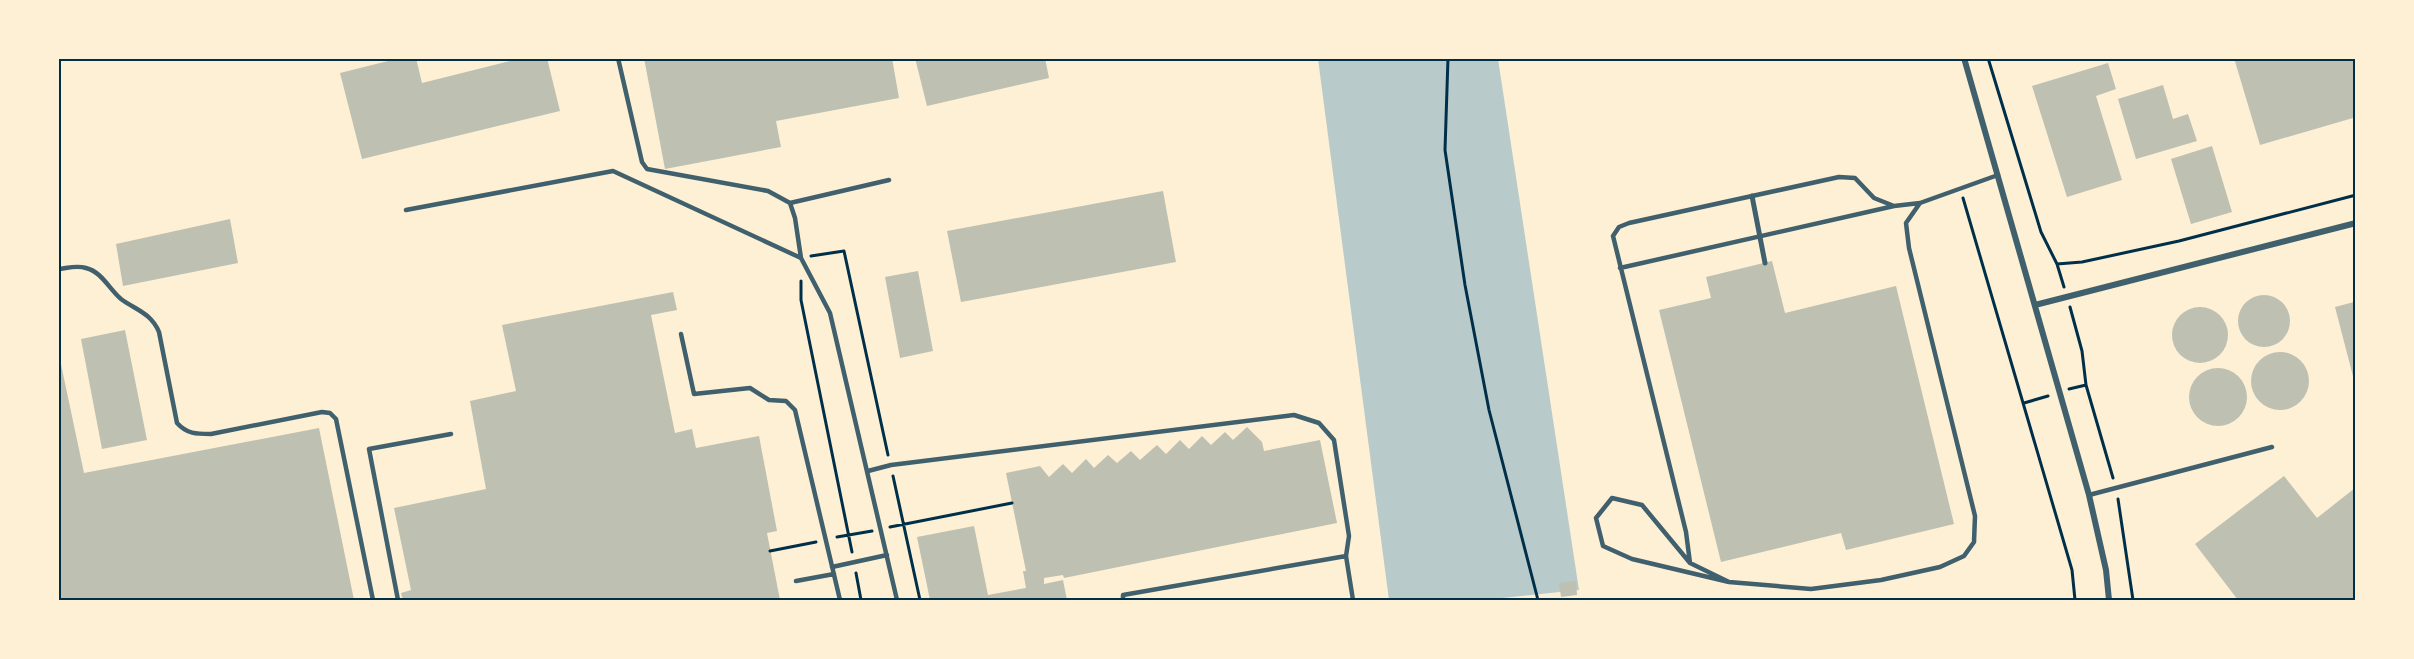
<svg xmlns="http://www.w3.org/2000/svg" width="2414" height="659" font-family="'Nunito Sans',sans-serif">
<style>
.green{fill:#b9caca}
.building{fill:#bec0b2}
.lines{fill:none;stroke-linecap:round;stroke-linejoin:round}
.path{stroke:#003049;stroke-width:3}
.service{stroke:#3f606c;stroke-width:4.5}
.pedestrian{stroke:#3f606c;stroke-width:5}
.minor{stroke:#3f606c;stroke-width:6}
.neatline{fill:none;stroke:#003049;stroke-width:2}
</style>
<rect width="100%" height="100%" fill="#fdf0d5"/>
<!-- green -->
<path class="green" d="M1318 59H1498L1579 590 1483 600H1389Z"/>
<!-- building -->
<path class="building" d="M400 58H416L422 83 522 58H547L560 111 362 159 340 73Z
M644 58H892L899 98 776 121 781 147 665 169Z
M915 58H1045L1049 78 927 106Z
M2234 58H2355V124L2353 118 2260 145Z
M2108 63 2116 89 2096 96 2122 180 2067 197 2032 86Z
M2163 85 2173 119 2188 114 2197 141 2136 159 2118 99Z
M2212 146 2232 212 2191 224 2171 159Z
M1163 191 1176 262 961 302 947 231Z
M230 219 238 263 123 286 116 244Z
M1772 261 1785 313 1896 286 1954 524 1846 550 1841 533 1721 562 1659 310 1711 298 1706 277Z
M918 271 933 351 900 358 885 277Z
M673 292 677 310 651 315 675 433 692 429 696 448 759 436 777 531 767 533 780 600H403L401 593 411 590 394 508 486 489 470 401 516 391 502 325Z
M2238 321a26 26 0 1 1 52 0a26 26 0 1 1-52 0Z
M2354 302 2355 307V384L2335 307Z
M2172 335a28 28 0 1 1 56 0a28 28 0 1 1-56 0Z
M125 330 147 440 102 449 81 339Z
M58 350 84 473 319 428 354 600H58Z
M2251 381a29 29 0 1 1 58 0a29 29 0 1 1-58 0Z
M2189 397a29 29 0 1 1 58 0a29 29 0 1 1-58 0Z
M1247 427 1262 442 1264 451 1320 440 1337 523 1064 578 1063 575 1044 578V584L1063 580 1067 600H930L917 537 974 526 988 595 1026 588 1023 571H1026L1006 473 1040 466 1049 477 1063 464 1072 473 1086 459 1094 468 1108 455 1117 463 1131 451 1140 460 1157 445 1166 454 1180 440 1189 449 1202 436 1211 445 1225 432 1233 440Z
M2284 476 2317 518 2355 488V600H2238L2195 544Z
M1576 581 1577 595 1561 597 1559 583Z"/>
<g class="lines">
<!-- path -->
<path class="path" d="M1448 58 1445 150 1465 285 1489 410 1538 600
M1988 58 2041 232 2057 264 2064 287
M1963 198 2072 570 2075 600
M811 256 844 251 888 455
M2057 264 2082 262 2179 241 2356 195
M801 281V300L852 552
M2070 307 2082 351 2086 385 2113 478
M2069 389 2086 385
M2024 403 2048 396
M893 476 920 600
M2118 499 2133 600
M890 527 1012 503
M837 537 872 531
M770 551 816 542
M856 573 861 600
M1653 600H1656"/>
<!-- service -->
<path class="service" d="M618 58 642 162 647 169 768 191 790 203 795 218 801 258 830 313 897 600
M790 203 889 180
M406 210 613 171 801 258
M1620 268 1894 206 1920 203
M58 269C68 268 77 265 86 268 102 272 109 289 121 299 136 310 151 313 159 332L177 423C187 434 196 434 211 434L322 412 330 413 336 419 373 600
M681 334 694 394 750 388 769 400 786 401 795 410 840 600
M868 471 891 465 1294 415 1319 423 1334 440 1349 536 1346 556 1353 600
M2089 495 2272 447
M1690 563 1686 532 1613 236 1619 227 1629 223 1839 177 1855 178 1874 198 1894 206
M832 567 887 555
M796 581 834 574
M1729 582 1632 559 1603 546 1596 518 1612 498 1642 505 1690 563 1729 582 1811 589 1881 580 1940 567 1964 556 1974 542 1975 516 1909 248 1906 223 1920 203 1998 175
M398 600 369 449 451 434
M1123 600V595L1346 556"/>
<!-- pedestrian -->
<path class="pedestrian" d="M1752 196 1765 263"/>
<!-- minor -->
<path class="minor" d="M1964 58 2089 495 2106 570 2109 600
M2035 305 2356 223"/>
</g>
<!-- border -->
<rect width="2414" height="659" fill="none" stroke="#fdf0d5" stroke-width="120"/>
<rect x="60" y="60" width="2294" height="539" class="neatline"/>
</svg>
